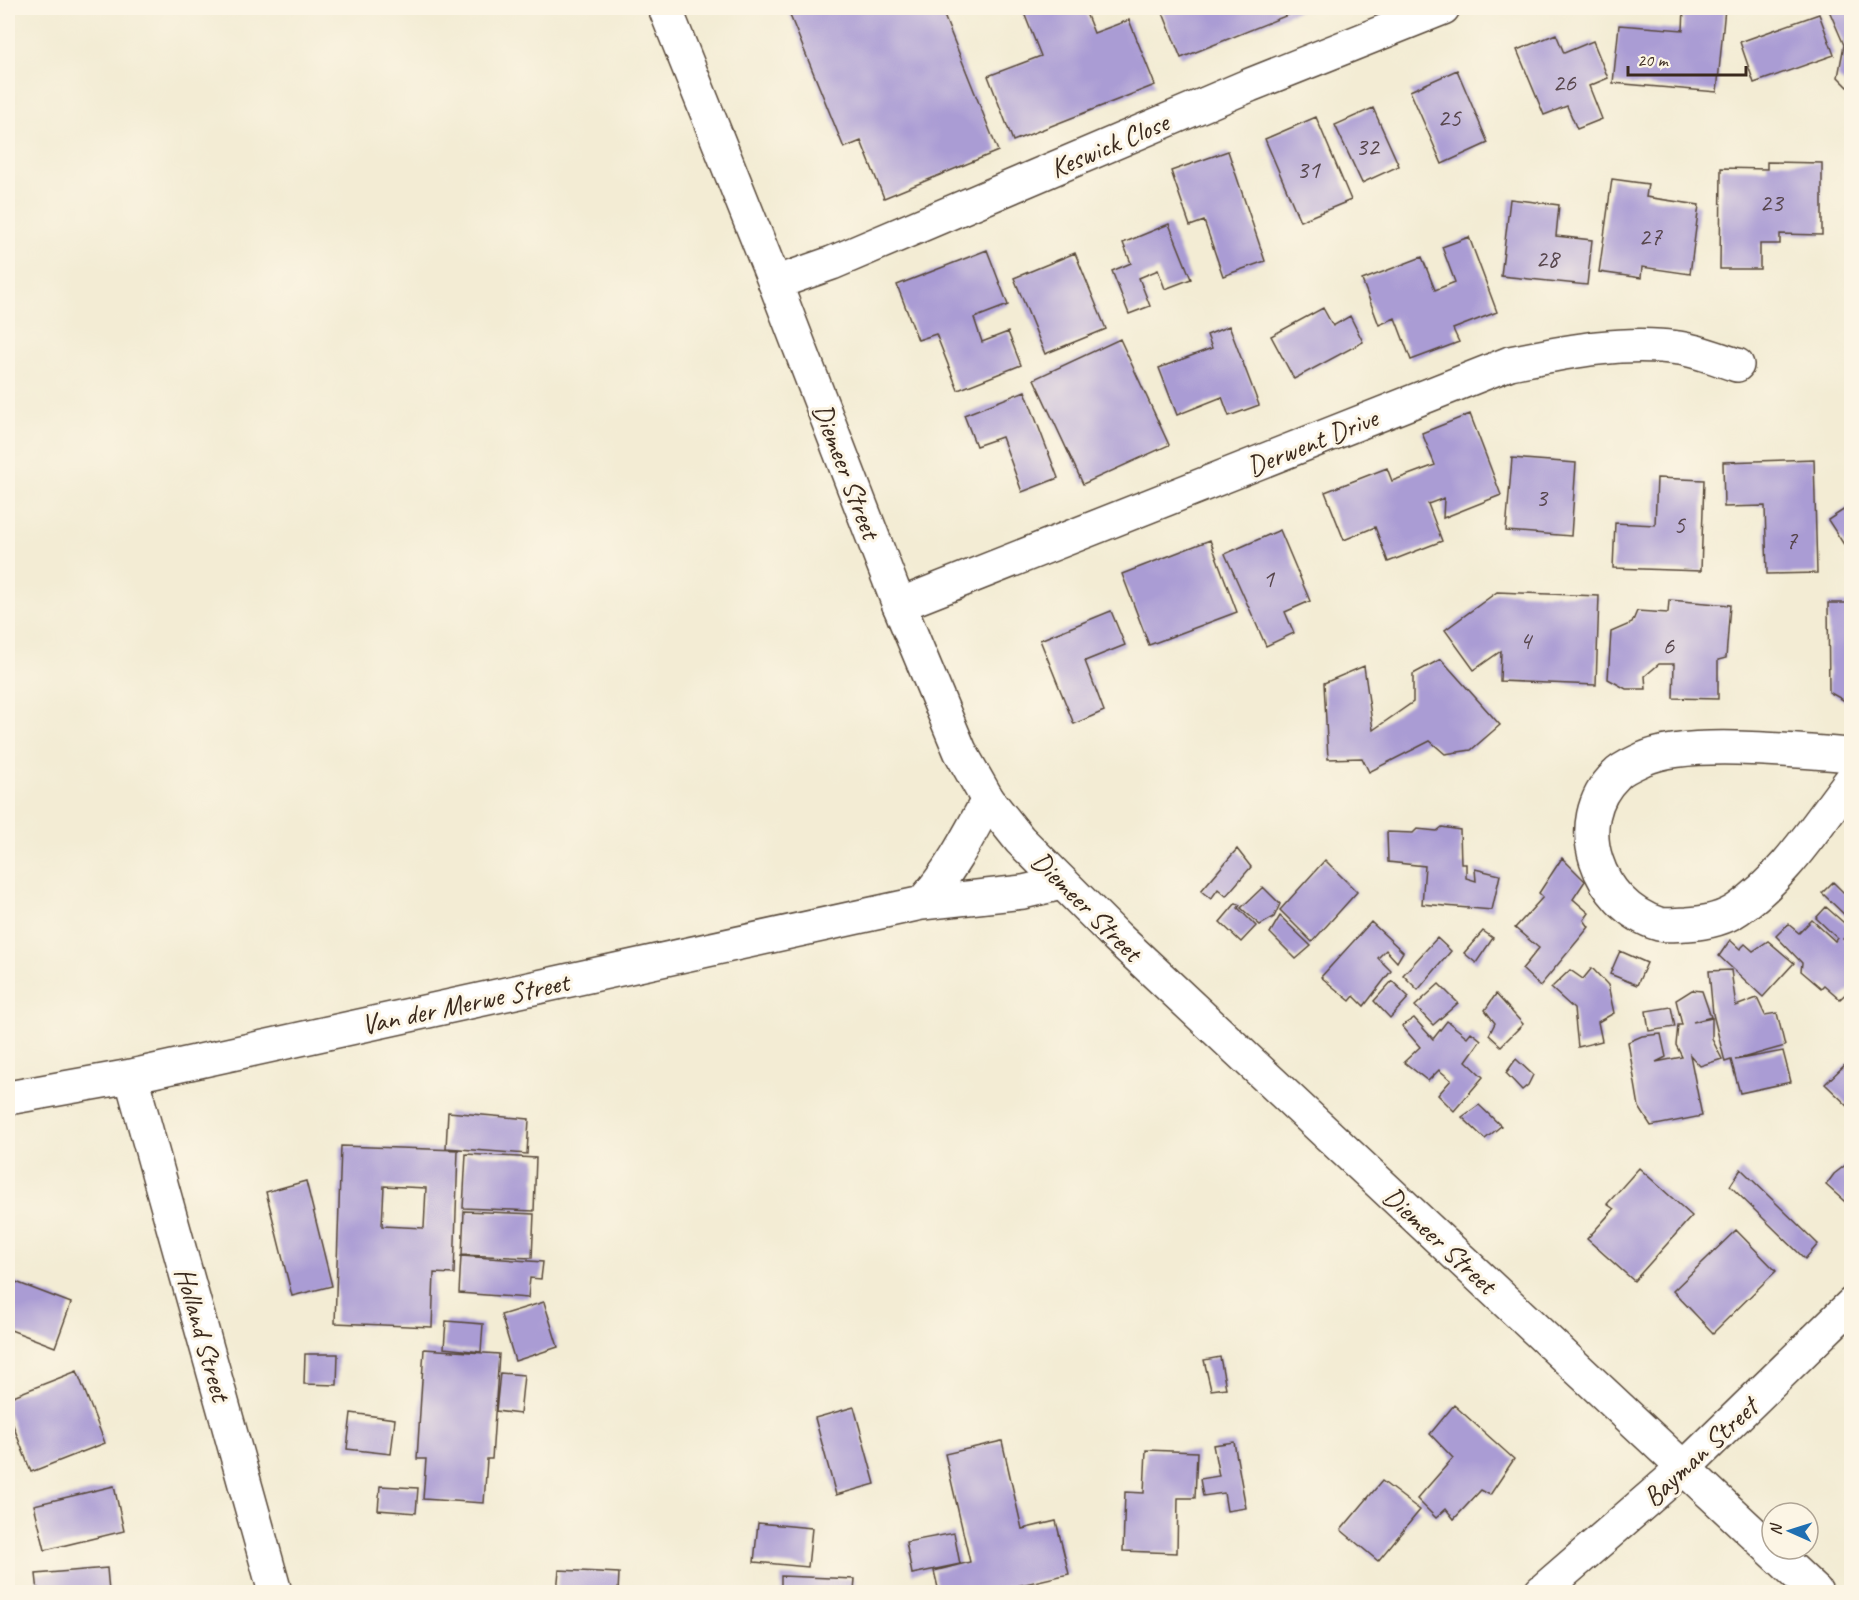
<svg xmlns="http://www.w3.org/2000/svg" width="1859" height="1600" font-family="Caveat,sans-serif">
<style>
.building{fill:#aa9cd4;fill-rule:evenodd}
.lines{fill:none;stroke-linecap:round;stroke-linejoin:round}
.street-casing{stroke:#574739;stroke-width:36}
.secondary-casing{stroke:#574739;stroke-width:36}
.street{stroke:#fff;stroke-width:33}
.secondary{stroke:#fff;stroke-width:33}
.labels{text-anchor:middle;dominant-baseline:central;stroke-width:6;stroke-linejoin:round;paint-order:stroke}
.number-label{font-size:26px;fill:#57464c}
.street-label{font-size:28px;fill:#3b2a1e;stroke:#fcf5e5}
</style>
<rect width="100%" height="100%" fill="#fcf5e5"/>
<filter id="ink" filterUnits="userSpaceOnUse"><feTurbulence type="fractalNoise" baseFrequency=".0167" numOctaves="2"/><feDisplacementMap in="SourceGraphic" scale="12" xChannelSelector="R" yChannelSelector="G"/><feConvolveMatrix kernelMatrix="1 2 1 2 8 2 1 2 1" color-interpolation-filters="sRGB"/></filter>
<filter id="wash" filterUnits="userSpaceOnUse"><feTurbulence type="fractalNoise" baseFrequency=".008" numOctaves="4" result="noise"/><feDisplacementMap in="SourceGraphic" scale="24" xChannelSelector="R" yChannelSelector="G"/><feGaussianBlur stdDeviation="1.35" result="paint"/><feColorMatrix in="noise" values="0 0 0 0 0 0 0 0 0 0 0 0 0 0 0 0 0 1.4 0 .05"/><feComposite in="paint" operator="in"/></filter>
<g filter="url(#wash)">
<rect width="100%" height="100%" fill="#f3ecd4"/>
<g id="blocks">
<!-- building -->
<path class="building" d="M787 8H941L998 151 884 198 861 141 844 148Z
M1022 8H1084L1094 33 1129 20 1155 85 1013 141 988 76 1041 56Z
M1161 8H1305L1181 58Z
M1684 8H1725L1717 92 1613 83 1619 25 1683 30Z
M1828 8H1852V85L1848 87 1838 77 1844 45Z
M1819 14 1834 55 1754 83 1740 42Z
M1556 34 1564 53 1593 41 1608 78 1589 86 1602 119 1577 129 1567 106 1544 115 1517 50Z
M1457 70 1488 143 1442 164 1410 91Z
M1373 108 1399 166 1362 183 1335 125Z
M1316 117 1351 200 1300 221 1265 139Z
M1228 151 1265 261 1223 276 1204 221 1190 226 1171 171Z
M1767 162 1822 163V235L1780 234V244H1760V269H1720L1721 168 1767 169Z
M1612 179 1648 184 1646 197 1699 205 1690 274 1642 267 1641 278 1599 272Z
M1510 199 1559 205 1556 236 1592 240 1587 285 1501 276Z
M1169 224 1191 279 1165 289 1158 270 1139 278 1150 306 1129 314 1112 271 1131 263 1123 243Z
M1469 237 1497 312 1453 329 1459 342 1411 360 1395 318 1379 325 1362 280 1422 257 1435 290 1455 282 1442 247Z
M987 250 1008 305 974 318 982 342 1008 332 1021 365 958 390 936 334 918 340 897 285Z
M1075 253 1106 329 1045 354 1014 278Z
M1323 308 1333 326 1350 316 1363 342 1294 379 1271 336Z
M1229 326 1259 405 1229 416 1222 397 1177 415 1159 368 1212 348 1207 335Z
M1120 339 1169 445 1083 484 1034 379Z
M1025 391 1058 478 1022 492 1002 437 976 446 964 415Z
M1470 414 1501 495 1443 518 1444 498 1428 504 1442 541 1388 562 1375 527 1344 540 1325 492 1387 468 1392 481 1435 465 1422 433Z
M1512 458 1576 463 1571 536 1506 531Z
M1814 459 1817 573 1767 574 1765 506 1724 507 1723 462Z
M1657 478 1704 480 1701 571 1613 568 1615 523 1655 525Z
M1852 482V557L1828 520 1848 507V485Z
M1280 530 1310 601 1285 612 1294 633 1266 646 1225 554Z
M1210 540 1237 612 1149 645 1122 574Z
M1497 592 1599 596 1596 685 1500 681 1501 651 1474 670 1445 630Z
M1669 600 1730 605 1726 658 1718 660V699L1673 698 1674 664H1659L1645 676 1646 689H1626L1608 679 1611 632 1632 623 1637 611 1668 613Z
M1828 603H1852V705L1829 692Z
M1111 611 1125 645 1085 661 1104 711 1074 724 1040 640Z
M1441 659 1500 725 1471 750 1445 754 1430 741 1369 772 1362 758 1328 759 1324 683 1364 666 1373 730 1413 702V674Z
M1442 827 1460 830 1461 864H1466V878L1476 881 1475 869 1500 875 1492 910 1422 904 1425 866 1388 862 1387 832 1413 833 1417 829 1437 831Z
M1237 849 1251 867 1226 896 1218 889 1211 899 1201 891Z
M1562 858 1585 881 1573 899 1589 913 1584 920 1589 927 1540 986 1522 969 1539 948 1515 928 1543 897 1539 893Z
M1325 860 1357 892 1312 942 1280 910Z
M1833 882 1849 898 1852 897V917L1849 919 1822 893Z
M1263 887 1280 904 1274 917 1260 925 1241 908Z
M1236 903 1240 905 1238 908 1256 926 1241 942 1220 922Z
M1826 907 1852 930 1843 939 1852 947V988L1840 999 1824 985 1821 988 1801 971 1802 963 1776 936 1788 924 1799 933 1812 920 1835 941 1837 938 1816 918Z
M1280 916 1311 946 1296 959 1270 933Z
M1371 922 1403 952 1397 962 1386 950 1378 958 1391 971 1364 1006 1354 996 1350 1001 1321 977Z
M1483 931 1493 938 1476 963 1464 953Z
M1437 938 1451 951 1418 990 1403 975Z
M1730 940 1740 949 1745 944 1753 951 1768 941 1794 963 1763 997 1719 956Z
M1620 951 1647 963 1637 985 1610 974Z
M1592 968 1608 985 1614 1013 1598 1022 1602 1041 1578 1047 1574 1009 1551 988 1570 970 1583 979Z
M1731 970 1736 1006 1757 998 1765 1015 1777 1013 1785 1046 1735 1060 1783 1051 1791 1082 1740 1093 1731 1060 1725 1062 1713 1014 1709 971Z
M1392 981 1409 997 1390 1018 1374 1001Z
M1439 984 1458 1003 1433 1025 1415 1006Z
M1692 990 1702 991 1711 1017 1693 1022 1712 1018V1039L1722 1059 1700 1066 1690 1055 1702 1116 1651 1126 1639 1107 1628 1042 1642 1036 1661 1034 1666 1057 1656 1062 1682 1057 1676 1045 1678 1025H1682L1676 1000Z
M1496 994 1523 1024 1501 1046 1489 1035 1495 1023 1485 1010Z
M1671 1007 1675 1027 1649 1031 1646 1011Z
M1414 1018 1433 1039 1447 1021 1467 1037 1471 1032 1481 1040 1466 1061 1483 1077 1454 1111 1438 1095 1451 1080 1439 1070 1428 1081 1404 1062 1420 1047 1402 1026Z
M1516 1059 1533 1075 1528 1085 1522 1090 1506 1073Z
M1847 1063 1852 1067V1110L1825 1084Z
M1479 1105 1501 1126 1485 1139 1462 1117Z
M448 1112 529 1119 527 1154 446 1148Z
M341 1146 458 1150 454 1274 434 1273 432 1327 335 1323ZM384 1186 426 1188 424 1228 382 1226Z
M466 1154 536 1158 534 1211 463 1208Z
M1852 1160V1208L1826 1185 1834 1174Z
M1639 1168 1692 1216 1634 1281 1587 1239 1614 1209 1607 1204Z
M1741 1169 1818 1244 1805 1259 1730 1186Z
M306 1181 332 1286 292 1296 266 1192Z
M464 1211 534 1214 532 1258 462 1255Z
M1736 1230 1776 1271 1713 1333 1673 1291Z
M461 1256 543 1262 541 1279 530 1278 528 1298 459 1293Z
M8 1279 71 1303 55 1347 8 1329Z
M544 1302 558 1347 515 1361 501 1315Z
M446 1321 483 1324 481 1352 444 1348Z
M424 1349 499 1354 492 1459H487L484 1503 423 1499 426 1459H417Z
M305 1354H338L337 1385 304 1384Z
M1220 1357 1226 1388 1211 1390 1204 1360Z
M77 1371 105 1443 31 1472 8 1412V1398Z
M500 1373 524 1375 520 1414 496 1411Z
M1454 1405 1514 1459 1490 1495 1481 1490 1454 1519 1446 1509 1436 1518 1417 1499 1453 1458 1430 1434Z
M854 1407 875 1484 836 1495 815 1418Z
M351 1413 395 1419 391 1454 347 1449Z
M1002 1441 1022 1529 1056 1521 1069 1574 991 1592H939L934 1571 970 1562 945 1454Z
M1234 1442 1246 1508 1227 1511 1224 1493 1203 1496 1200 1479 1219 1476 1213 1445Z
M1146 1450 1197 1452 1195 1498H1178L1177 1553 1123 1551 1125 1492 1144 1493Z
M1382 1481 1420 1510 1378 1561 1341 1530Z
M114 1486 124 1531 45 1550 34 1505Z
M380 1486 418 1488 416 1513 378 1510Z
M758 1523 812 1528 808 1567 754 1562Z
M954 1533 960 1564 912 1574 906 1542Z
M107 1568 109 1592H38L36 1574Z
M559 1570 619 1573 618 1592H557Z
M781 1576 855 1579 854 1592H781Z"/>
</g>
</g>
<g filter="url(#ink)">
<use href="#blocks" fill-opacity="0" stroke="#574739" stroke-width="1.5"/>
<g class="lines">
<!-- street casing -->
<g class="street-casing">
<path id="street" d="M775 283 832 263 1250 85 1443 8
M899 605 1510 363C1566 352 1623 340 1679 348 1699 351 1718 359 1737 365
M1852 755C1800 752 1688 738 1643 759 1635 763 1622 768 1616 775 1567 822 1598 906 1659 924 1667 926 1678 924 1687 924 1705 923 1722 920 1738 909 1785 876 1817 824 1852 779
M922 903C950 872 968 837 988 800
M131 1076 275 1592
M8 1098 131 1076 922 903 1023 892 1062 883
M1541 1592 1684 1468 1852 1304"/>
</g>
<!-- secondary casing -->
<g class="secondary-casing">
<path id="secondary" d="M665 8 775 283 899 605 960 751 988 800 1020 840 1117 937 1816 1592"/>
</g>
<!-- street -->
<use href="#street" class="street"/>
<!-- secondary -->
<use href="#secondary" class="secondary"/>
</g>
</g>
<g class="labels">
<!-- number labels -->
<g class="number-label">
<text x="1564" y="82">26</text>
<text x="1449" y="117">25</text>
<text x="1367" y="146">32</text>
<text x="1308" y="169">31</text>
<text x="1771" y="202">23</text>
<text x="1650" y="236">27</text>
<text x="1547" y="258">28</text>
<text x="1541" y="497">3</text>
<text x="1679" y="524">5</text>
<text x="1791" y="540">7</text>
<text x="1268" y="578">1</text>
<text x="1525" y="640">4</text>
<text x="1668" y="645">6</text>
</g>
<!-- street labels -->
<g class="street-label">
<text transform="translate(1109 145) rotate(-23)">Keswick Close</text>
<text transform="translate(1312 442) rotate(-22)">Derwent Drive</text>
<text transform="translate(847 471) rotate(69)">Diemeer Street</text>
<text transform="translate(1087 906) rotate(45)">Diemeer Street</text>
<text transform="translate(465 1003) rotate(-12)">Van der Merwe Street</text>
<text transform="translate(1440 1240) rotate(43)">Diemeer Street</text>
<text transform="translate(203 1334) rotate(74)">Holland Street</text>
<text transform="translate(1700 1452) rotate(-43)">Bayman Street</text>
</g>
</g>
<!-- margin -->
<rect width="1859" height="1600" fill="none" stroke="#fcf5e5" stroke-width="30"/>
<!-- north arrow -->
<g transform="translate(1790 1531) rotate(273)"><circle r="28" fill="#fcf5e5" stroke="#afa495" stroke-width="1.5"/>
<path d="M0-4.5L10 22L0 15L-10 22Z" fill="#1f6fb2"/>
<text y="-9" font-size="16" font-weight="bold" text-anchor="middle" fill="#3b2a1e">N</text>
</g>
<!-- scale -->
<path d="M1628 66v9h118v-9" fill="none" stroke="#3b2a1e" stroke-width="3"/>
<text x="1637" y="66" font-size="18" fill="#3b2a1e" stroke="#fcf5e5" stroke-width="4.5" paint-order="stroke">20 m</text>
</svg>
